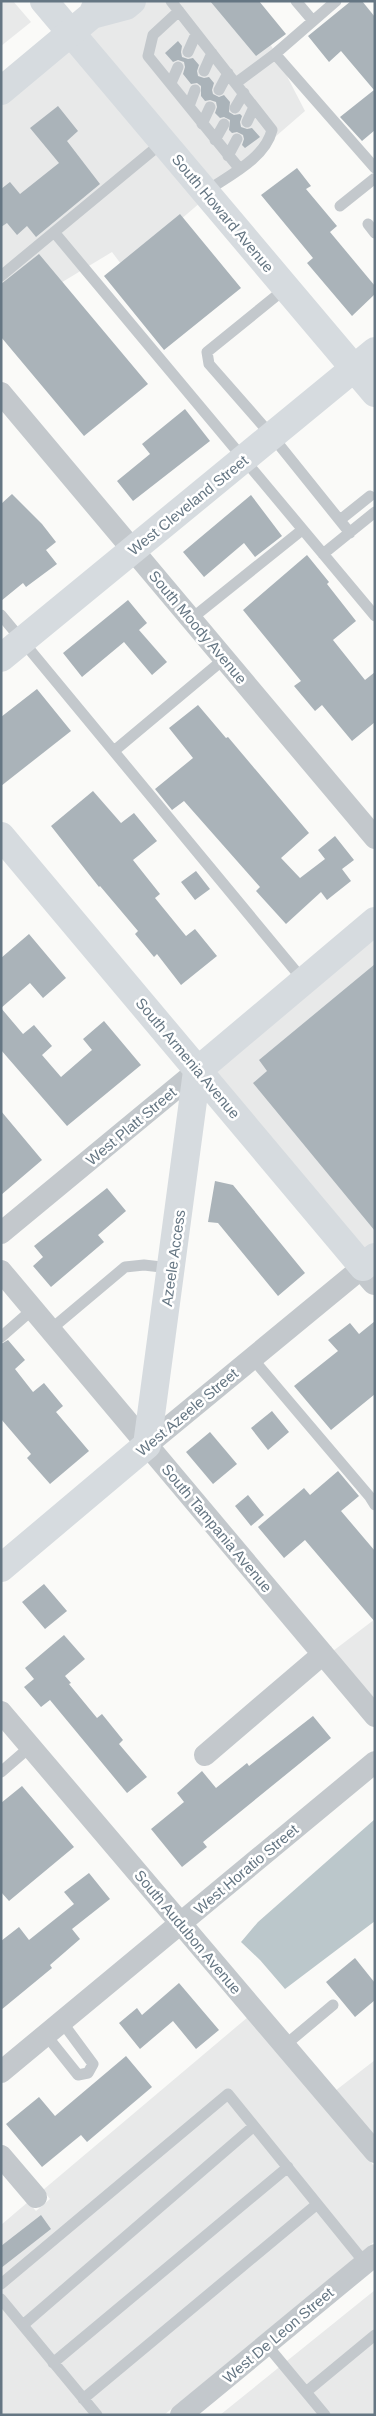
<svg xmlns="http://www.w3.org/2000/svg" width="376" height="2416" font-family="Arial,sans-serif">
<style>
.built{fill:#e8e9e9}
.water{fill:#bbc7cb}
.building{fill:#aab3b9}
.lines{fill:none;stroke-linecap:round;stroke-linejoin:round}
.service{stroke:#c3c8cc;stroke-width:11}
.minor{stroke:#c3c8cc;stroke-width:22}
.tertiary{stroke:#c3c8cc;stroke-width:28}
.secondary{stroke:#d6dbdf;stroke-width:28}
.primary{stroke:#d6dbdf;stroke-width:28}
.labels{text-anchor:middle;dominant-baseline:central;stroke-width:5;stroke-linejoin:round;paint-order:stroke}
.street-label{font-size:15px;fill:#657683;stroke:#fff}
</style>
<rect width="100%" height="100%" fill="#fafaf8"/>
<!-- built -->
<path class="built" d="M1 1H13L31 22 1 46Z
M142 1H248L305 111 215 189 85 35 99 24Z
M71 48 201 202 124 268 112 252 1 319V105Z
M375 935V1243L363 1252 212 1072Z
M375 1619V1701L333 1651Z
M248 2017 375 2167V2241L164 2415H1V2225L28 2202 36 2211 50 2199 43 2190Z
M375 2060V2137L335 2091Z
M375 2290V2415H220Z"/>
<!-- water -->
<path class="water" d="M375 1819V1921L285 1989 260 1960 241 1942 258 1922Z"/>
<!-- building -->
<path class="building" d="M210 1H259L286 34 256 56Z
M351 1H362L375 17V130L362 141 340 117 374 90 341 51 329 62 308 36Z
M178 41 182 46 181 52 182 57 188 59 193 58 199 65 197 71 198 76 204 78 209 77 214 83 212 90 213 94 219 97 224 95 230 102 229 112 234 115 240 114 242 116 240 122 241 127 247 129 252 128 260 137 245 148 242 145 244 139 243 135 237 132 232 133 229 130 230 120 224 117 220 118 215 113 217 107 216 102 210 100 205 101 201 96V86L197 83 191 84 183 74 185 67 184 62 178 60 173 62 165 53Z
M58 106 78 131 67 141 100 184 36 237 27 226 17 235 7 223 1 227V189L10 182 20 194 59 163 30 128Z
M297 168 311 186 306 189 337 226 330 232 375 286V294L352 316 307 263 313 258 261 195Z
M180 214 241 288 164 350 104 276Z
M39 254 148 384 84 436 1 337V284Z
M185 409 210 441 133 501 117 481 150 454 142 444Z
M12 494 42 524 56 542 46 550 57 564 26 587 23 583 1 601V504Z
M251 495 282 536 255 557 244 543 204 577 183 552Z
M307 555 329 582 327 584 356 621 333 640 365 680 375 672V722L352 741 322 705 315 711 294 686 301 681 243 610Z
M128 600 147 623 139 630 167 662 152 675 124 642 82 677 63 653Z
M37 689 71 731 1 786V717Z
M198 705 226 738 228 737 309 833 281 858 300 878 325 859 318 850 335 836 354 860 342 869 351 881 327 900 321 892 286 924 256 891 260 887 184 801 172 810 155 789 193 758 169 728Z
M93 791 121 823 134 813 157 841 133 860 160 894 155 898 186 936 195 929 217 956 181 985 157 954 154 957 135 934 138 931 100 886 99 887 51 826Z
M196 871 210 889 195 900 181 882Z
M29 934 66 978 43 998 30 983 1 1008V958Z
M375 964V1231L253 1083 267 1071 259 1060Z
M1 1008 23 1034 34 1025 52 1046 42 1055 61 1077 92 1050 83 1039 104 1021 141 1065 67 1126 1 1050Z
M1 1111 42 1160 1 1195Z
M215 1181 233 1185 305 1273 278 1296 218 1223 208 1222Z
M107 1188 126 1211 98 1235 104 1242 51 1287 33 1266 43 1257 34 1246Z
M375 1321V1394L331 1430 294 1386 338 1351 328 1340 350 1323 359 1334Z
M8 1340 25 1360 15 1369 33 1392 44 1383 63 1406 56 1412 89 1451 50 1484 27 1458 31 1454 1 1419V1344Z
M272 1411 289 1432 268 1450 251 1428Z
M210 1432 237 1464 213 1484 186 1452Z
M338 1471 359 1496 341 1511 375 1551V1622L305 1540 284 1558 258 1527 304 1488 310 1495Z
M248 1495 264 1515 251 1526 235 1506Z
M44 1584 67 1611 45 1629 22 1602Z
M64 1635 85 1659 65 1676 71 1683 69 1684 97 1718 102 1714 123 1740 119 1744 147 1777 127 1793 50 1700 41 1707 24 1687 34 1679 25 1668Z
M313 1716 331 1738 203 1842 207 1847 182 1867 151 1829 184 1802 177 1793 202 1771 216 1788 247 1763 249 1766Z
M22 1786 74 1847 9 1901 1 1892V1803Z
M89 1873 110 1899 72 1929 80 1939 50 1965 52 1968 1 2010V1941L19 1927 29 1940 74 1904 64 1892Z
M355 1958 375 1983V2000L355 2017 326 1982Z
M179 1983 219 2030 196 2049 173 2021 140 2049 119 2023 137 2008 142 2015Z
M126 2056 152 2087 87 2142 81 2135 42 2167 6 2124 39 2097 55 2116Z
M41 2215 51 2229 1 2268V2246Z"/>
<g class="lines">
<!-- service -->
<path class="service" d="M171 1 272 130C265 159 228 176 205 192
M296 1 313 21
M179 11 153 35 148 56 239 168
M188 52 196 34
M275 54 375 168
M204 71 212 53
M171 83 178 67
M236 83 275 54 336 1
M219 90 228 73
M189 106 195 90
M235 108 244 93
M247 122 254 107
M202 124 210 107
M215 140 224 124
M228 156 237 139
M340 206 375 178
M368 224 375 233
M54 232 375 616
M1 276 163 142
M286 288 207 352 209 364 272 436 350 533
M340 520 370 496
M323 554 375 512
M1 615 303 980
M191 619 302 530
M114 751 224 659
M50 1330 125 1267 144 1265 170 1268
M1 1337 33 1309
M252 1358 370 1497 375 1505
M1 1772 31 1746
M46 2035 78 2075 88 2073 93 2064 62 2022
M284 2046 333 2005
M1 2284 228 2094 365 2263
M1 2299 97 2415
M23 2325 254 2126
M266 2344 325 2415
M53 2363 288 2167
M306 2392 375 2335
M83 2399 316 2205"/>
<!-- minor -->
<path class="minor" d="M1 393 375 838
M1 1233 197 1071
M1 1271 375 1716
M147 1445 363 1267
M1 1712 375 2152
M205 1755 323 1654
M1 2072 375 1762
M1 2156 36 2197
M181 2415 375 2255"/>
<!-- tertiary -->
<path class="tertiary" d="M363 1267 375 1281"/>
<!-- secondary -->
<path class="secondary" d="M44 1 375 393
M1 658 375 351
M1 836 363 1267 375 1257
M197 1071 375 921
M1 1568 147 1445 197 1071"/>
<!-- primary -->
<path class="primary" d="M92 15 126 6 132 1
M1 91 92 15 98 1"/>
</g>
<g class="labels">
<!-- street labels -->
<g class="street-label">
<text transform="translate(223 213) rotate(50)">South Howard Avenue</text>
<text transform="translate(188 505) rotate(-39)">West Cleveland Street</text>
<text transform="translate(198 627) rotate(50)">South Moody Avenue</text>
<text transform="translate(188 1058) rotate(50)">South Armenia Avenue</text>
<text transform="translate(131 1126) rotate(-40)">West Platt Street</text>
<text transform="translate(173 1258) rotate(-82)">Azeele Access</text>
<text transform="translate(187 1412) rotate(-40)">West Azeele Street</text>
<text transform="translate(217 1528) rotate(50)">South Tampania Avenue</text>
<text transform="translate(246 1869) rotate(-40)">West Horatio Street</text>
<text transform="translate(188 1932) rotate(50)">South Audubon Avenue</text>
<text transform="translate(278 2335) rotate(-40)">West De Leon Street</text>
</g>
</g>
<!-- border -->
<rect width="376" height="2416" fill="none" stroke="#657683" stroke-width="5"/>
</svg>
